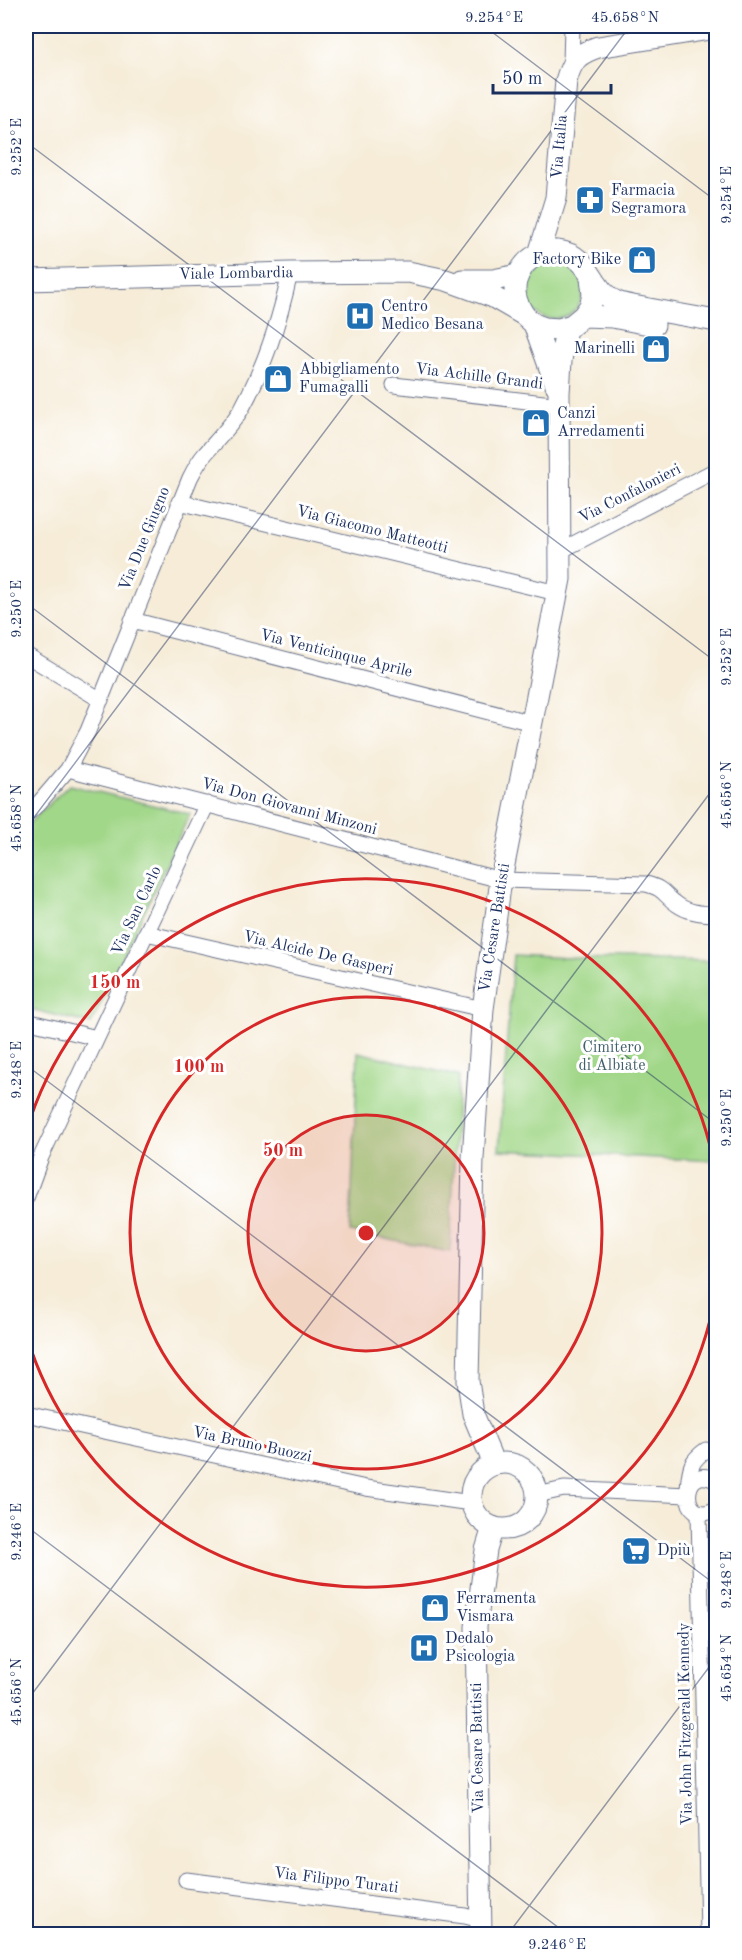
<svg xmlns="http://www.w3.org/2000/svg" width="742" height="1960" font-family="'Old Standard TT',serif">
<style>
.green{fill:#a1d788;stroke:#5e8373;stroke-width:1.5}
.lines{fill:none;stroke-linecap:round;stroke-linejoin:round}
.street-casing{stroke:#687189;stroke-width:17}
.secondary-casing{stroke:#687189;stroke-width:23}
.street{stroke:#fff;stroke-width:15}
.secondary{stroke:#fff;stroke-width:21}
.ticks{fill:none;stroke:#1b2f5e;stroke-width:1.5;stroke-opacity:0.45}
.ring{fill:none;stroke:#d62828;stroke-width:3}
.labels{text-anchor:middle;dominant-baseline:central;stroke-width:6;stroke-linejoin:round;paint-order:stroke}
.street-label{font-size:16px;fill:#1b2f5e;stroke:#fff}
.poi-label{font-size:16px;fill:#1b2f5e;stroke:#fff;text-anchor:start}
.park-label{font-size:16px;fill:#43616b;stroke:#fff}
.centre{fill:#d62828;stroke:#fff;stroke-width:3}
.ring-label{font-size:18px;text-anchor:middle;font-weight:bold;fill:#d62828;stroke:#fff;stroke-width:6;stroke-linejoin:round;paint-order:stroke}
.neatline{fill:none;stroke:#1b2f5e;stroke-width:2}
.ticks-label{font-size:15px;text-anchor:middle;fill:#1b2f5e}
</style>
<rect width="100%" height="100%" fill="#fff"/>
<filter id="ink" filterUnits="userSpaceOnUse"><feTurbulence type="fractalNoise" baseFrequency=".0167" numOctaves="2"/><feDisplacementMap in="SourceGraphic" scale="12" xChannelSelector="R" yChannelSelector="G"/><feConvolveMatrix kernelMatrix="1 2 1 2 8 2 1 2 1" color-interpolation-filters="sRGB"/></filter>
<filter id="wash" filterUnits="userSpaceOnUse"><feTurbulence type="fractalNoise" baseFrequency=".008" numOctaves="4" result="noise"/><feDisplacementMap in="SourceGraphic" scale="24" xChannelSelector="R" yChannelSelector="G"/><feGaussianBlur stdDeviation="1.35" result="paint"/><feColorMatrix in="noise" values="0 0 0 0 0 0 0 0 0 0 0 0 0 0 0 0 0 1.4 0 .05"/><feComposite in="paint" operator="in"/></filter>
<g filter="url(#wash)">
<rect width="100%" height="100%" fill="#f6ecd8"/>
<!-- green -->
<path class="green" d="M525 290a29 29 0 1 1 58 0a29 29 0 1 1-58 0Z
M69 785 190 814 91 1024 26 1008V826Z
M513 955 568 958 716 961V1161L499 1150Z
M358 1052 458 1076 450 1252 350 1232Z"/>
</g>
<g filter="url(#ink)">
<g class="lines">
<!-- street casing -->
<g class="street-casing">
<path id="street" d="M571 64 572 26
M394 385 560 405
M179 502 557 593
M560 551 716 470
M132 620 532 723
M26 655 101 700
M68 769 501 880 646 884C666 889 663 895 678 905 689 913 703 914 716 914
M26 815 39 803 68 769 88 731 190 478C194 470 199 461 205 454 218 439 232 425 242 408 265 366 280 319 290 273
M146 933 483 1009
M26 1021 97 1038
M26 1198 41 1157 207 804
M26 1414 366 1488 471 1503
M716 1481C681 1459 678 1530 716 1509
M688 1488C690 1469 689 1462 706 1450L716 1452
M537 1495 564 1489 687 1495
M699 1512 708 1934
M186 1880 465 1916 481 1920"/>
</g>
<!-- secondary casing -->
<g class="secondary-casing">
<path id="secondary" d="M539 254 556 198 566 81C572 60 577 54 598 47L716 28
M26 280 290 273 408 272 446 280 493 297 524 315 534 324 545 328 559 329 572 325 583 316 590 306 593 295 591 277
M462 280H493L518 275
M524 315C517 304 513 294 516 281 519 271 526 261 535 256 541 252 549 250 557 251 593 255 590 291 617 302 627 306 639 307 649 309 671 313 694 317 716 321
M583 316 612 317 654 325
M534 324 556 385
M471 1496a33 33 0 1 1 66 0a33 33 0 1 1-66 0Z
M494 1464 473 1414 468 1381 473 1158 483 1009 501 880 560 579 559 393 561 361 566 327
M481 1934 476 1627 486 1550 493 1527"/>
</g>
<!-- street -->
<use href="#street" class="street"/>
<!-- secondary -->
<use href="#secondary" class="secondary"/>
</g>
</g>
<!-- ticks -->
<path class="ticks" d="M484 26 716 201M26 142 716 662M26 603 716 1124M26 828 630 26M26 1065 716 1585M26 1526 567 1934M26 1702 716 785M508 1934 716 1658"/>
<!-- distance rings -->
<circle cx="366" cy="1233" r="118" fill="#d62828" fill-opacity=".12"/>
<g class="ring">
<circle cx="366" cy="1233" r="118"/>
<circle cx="366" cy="1233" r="236"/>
<path d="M716 1292A355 355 0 0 1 26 1334M26 1132A355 355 0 0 1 716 1174"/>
</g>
<!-- icons -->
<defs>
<g id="pharmacy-square" transform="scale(1.5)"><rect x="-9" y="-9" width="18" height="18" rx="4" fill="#1f6fb2" stroke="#fff"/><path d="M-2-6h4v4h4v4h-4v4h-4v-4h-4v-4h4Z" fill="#fff"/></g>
<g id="shop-square" transform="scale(1.5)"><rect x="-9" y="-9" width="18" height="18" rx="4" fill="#1f6fb2" stroke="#fff"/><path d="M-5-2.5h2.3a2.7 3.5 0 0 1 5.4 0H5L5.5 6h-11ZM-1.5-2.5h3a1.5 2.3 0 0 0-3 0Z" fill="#fff"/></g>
<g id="hospital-square" transform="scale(1.5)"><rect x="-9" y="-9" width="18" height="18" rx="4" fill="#1f6fb2" stroke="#fff"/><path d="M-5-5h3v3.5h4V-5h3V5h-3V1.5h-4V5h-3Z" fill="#fff"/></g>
<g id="supermarket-square" transform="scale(1.5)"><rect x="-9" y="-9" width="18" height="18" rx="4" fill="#1f6fb2" stroke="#fff"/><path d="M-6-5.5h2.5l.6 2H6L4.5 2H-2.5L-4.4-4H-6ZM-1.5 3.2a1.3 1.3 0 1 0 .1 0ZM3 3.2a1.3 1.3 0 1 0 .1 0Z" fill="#fff"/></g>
</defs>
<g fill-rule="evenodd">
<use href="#pharmacy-square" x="590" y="200"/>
<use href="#shop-square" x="642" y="260"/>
<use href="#hospital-square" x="360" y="316"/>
<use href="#shop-square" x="656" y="349"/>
<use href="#shop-square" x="278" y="379"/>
<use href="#shop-square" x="536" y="423"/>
<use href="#supermarket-square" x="636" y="1551"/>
<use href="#shop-square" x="435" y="1608"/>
<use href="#hospital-square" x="424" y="1648"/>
</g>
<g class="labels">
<!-- street labels -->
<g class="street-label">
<text transform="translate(560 147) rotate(-85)">Via Italia</text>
<text transform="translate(236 274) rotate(-1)">Viale Lombardia</text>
<text transform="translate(479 377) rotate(7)">Via Achille Grandi</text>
<text transform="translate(630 494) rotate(-27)">Via Confalonieri</text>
<text transform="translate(372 530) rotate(14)">Via Giacomo Matteotti</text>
<text transform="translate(145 539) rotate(-68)">Via Due Giugno</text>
<text transform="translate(336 654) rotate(14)">Via Venticinque Aprile</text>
<text transform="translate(289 807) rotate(15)">Via Don Giovanni Minzoni</text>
<text transform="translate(137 911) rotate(-65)">Via San Carlo</text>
<text transform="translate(495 928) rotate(-81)">Via Cesare Battisti</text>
<text transform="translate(318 954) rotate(13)">Via Alcide De Gasperi</text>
<text transform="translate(252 1445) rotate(12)">Via Bruno Buozzi</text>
<text transform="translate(686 1724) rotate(-91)">Via John Fitzgerald Kennedy</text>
<text transform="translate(478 1748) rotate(-91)">Via Cesare Battisti</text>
<text transform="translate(336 1881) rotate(7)">Via Filippo Turati</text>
</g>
<!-- poi labels -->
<g class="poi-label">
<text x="611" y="191">Farmacia<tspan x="611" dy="18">Segramora</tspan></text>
<text x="621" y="260" text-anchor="end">Factory Bike</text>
<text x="381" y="307">Centro<tspan x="381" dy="18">Medico Besana</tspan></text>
<text x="635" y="349" text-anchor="end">Marinelli</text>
<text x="299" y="370">Abbigliamento<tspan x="299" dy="18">Fumagalli</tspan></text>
<text x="557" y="414">Canzi<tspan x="557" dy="18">Arredamenti</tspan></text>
<text x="657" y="1551">Dpiù</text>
<text x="456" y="1599">Ferramenta<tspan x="456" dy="18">Vismara</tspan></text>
<text x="445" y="1639">Dedalo<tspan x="445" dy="18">Psicologia</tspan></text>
</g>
<!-- park labels -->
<g class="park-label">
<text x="612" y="1048">Cimitero<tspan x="612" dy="18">di Albiate</tspan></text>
</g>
</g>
<circle cx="366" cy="1233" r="9" class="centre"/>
<g class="ring-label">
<text x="115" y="988">150 m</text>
<text x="199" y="1072">100 m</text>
<text x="283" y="1156">50 m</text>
</g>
<!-- margin -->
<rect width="742" height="1960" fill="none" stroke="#fff" stroke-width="66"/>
<!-- scale -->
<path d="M493 84v9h118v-9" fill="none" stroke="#1b2f5e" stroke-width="3"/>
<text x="502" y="84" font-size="18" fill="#1b2f5e" stroke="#ffffff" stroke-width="4.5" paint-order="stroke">50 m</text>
<rect x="33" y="33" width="676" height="1894" class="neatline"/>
<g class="ticks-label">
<text x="494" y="22">9.254°E</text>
<text x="625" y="22">45.658°N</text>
<text transform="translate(16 147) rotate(-90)" y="5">9.252°E</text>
<text transform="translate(726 195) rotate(-90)" y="5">9.254°E</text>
<text transform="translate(16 609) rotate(-90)" y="5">9.250°E</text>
<text transform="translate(726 657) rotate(-90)" y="5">9.252°E</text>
<text transform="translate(726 795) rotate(-90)" y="5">45.656°N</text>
<text transform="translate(16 818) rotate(-90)" y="5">45.658°N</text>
<text transform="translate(16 1070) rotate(-90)" y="5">9.248°E</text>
<text transform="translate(726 1118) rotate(-90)" y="5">9.250°E</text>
<text transform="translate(16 1532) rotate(-90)" y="5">9.246°E</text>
<text transform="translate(726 1580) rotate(-90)" y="5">9.248°E</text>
<text transform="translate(726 1668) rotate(-90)" y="5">45.654°N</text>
<text transform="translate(16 1692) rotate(-90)" y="5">45.656°N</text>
<text x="557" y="1949">9.246°E</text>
</g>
</svg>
